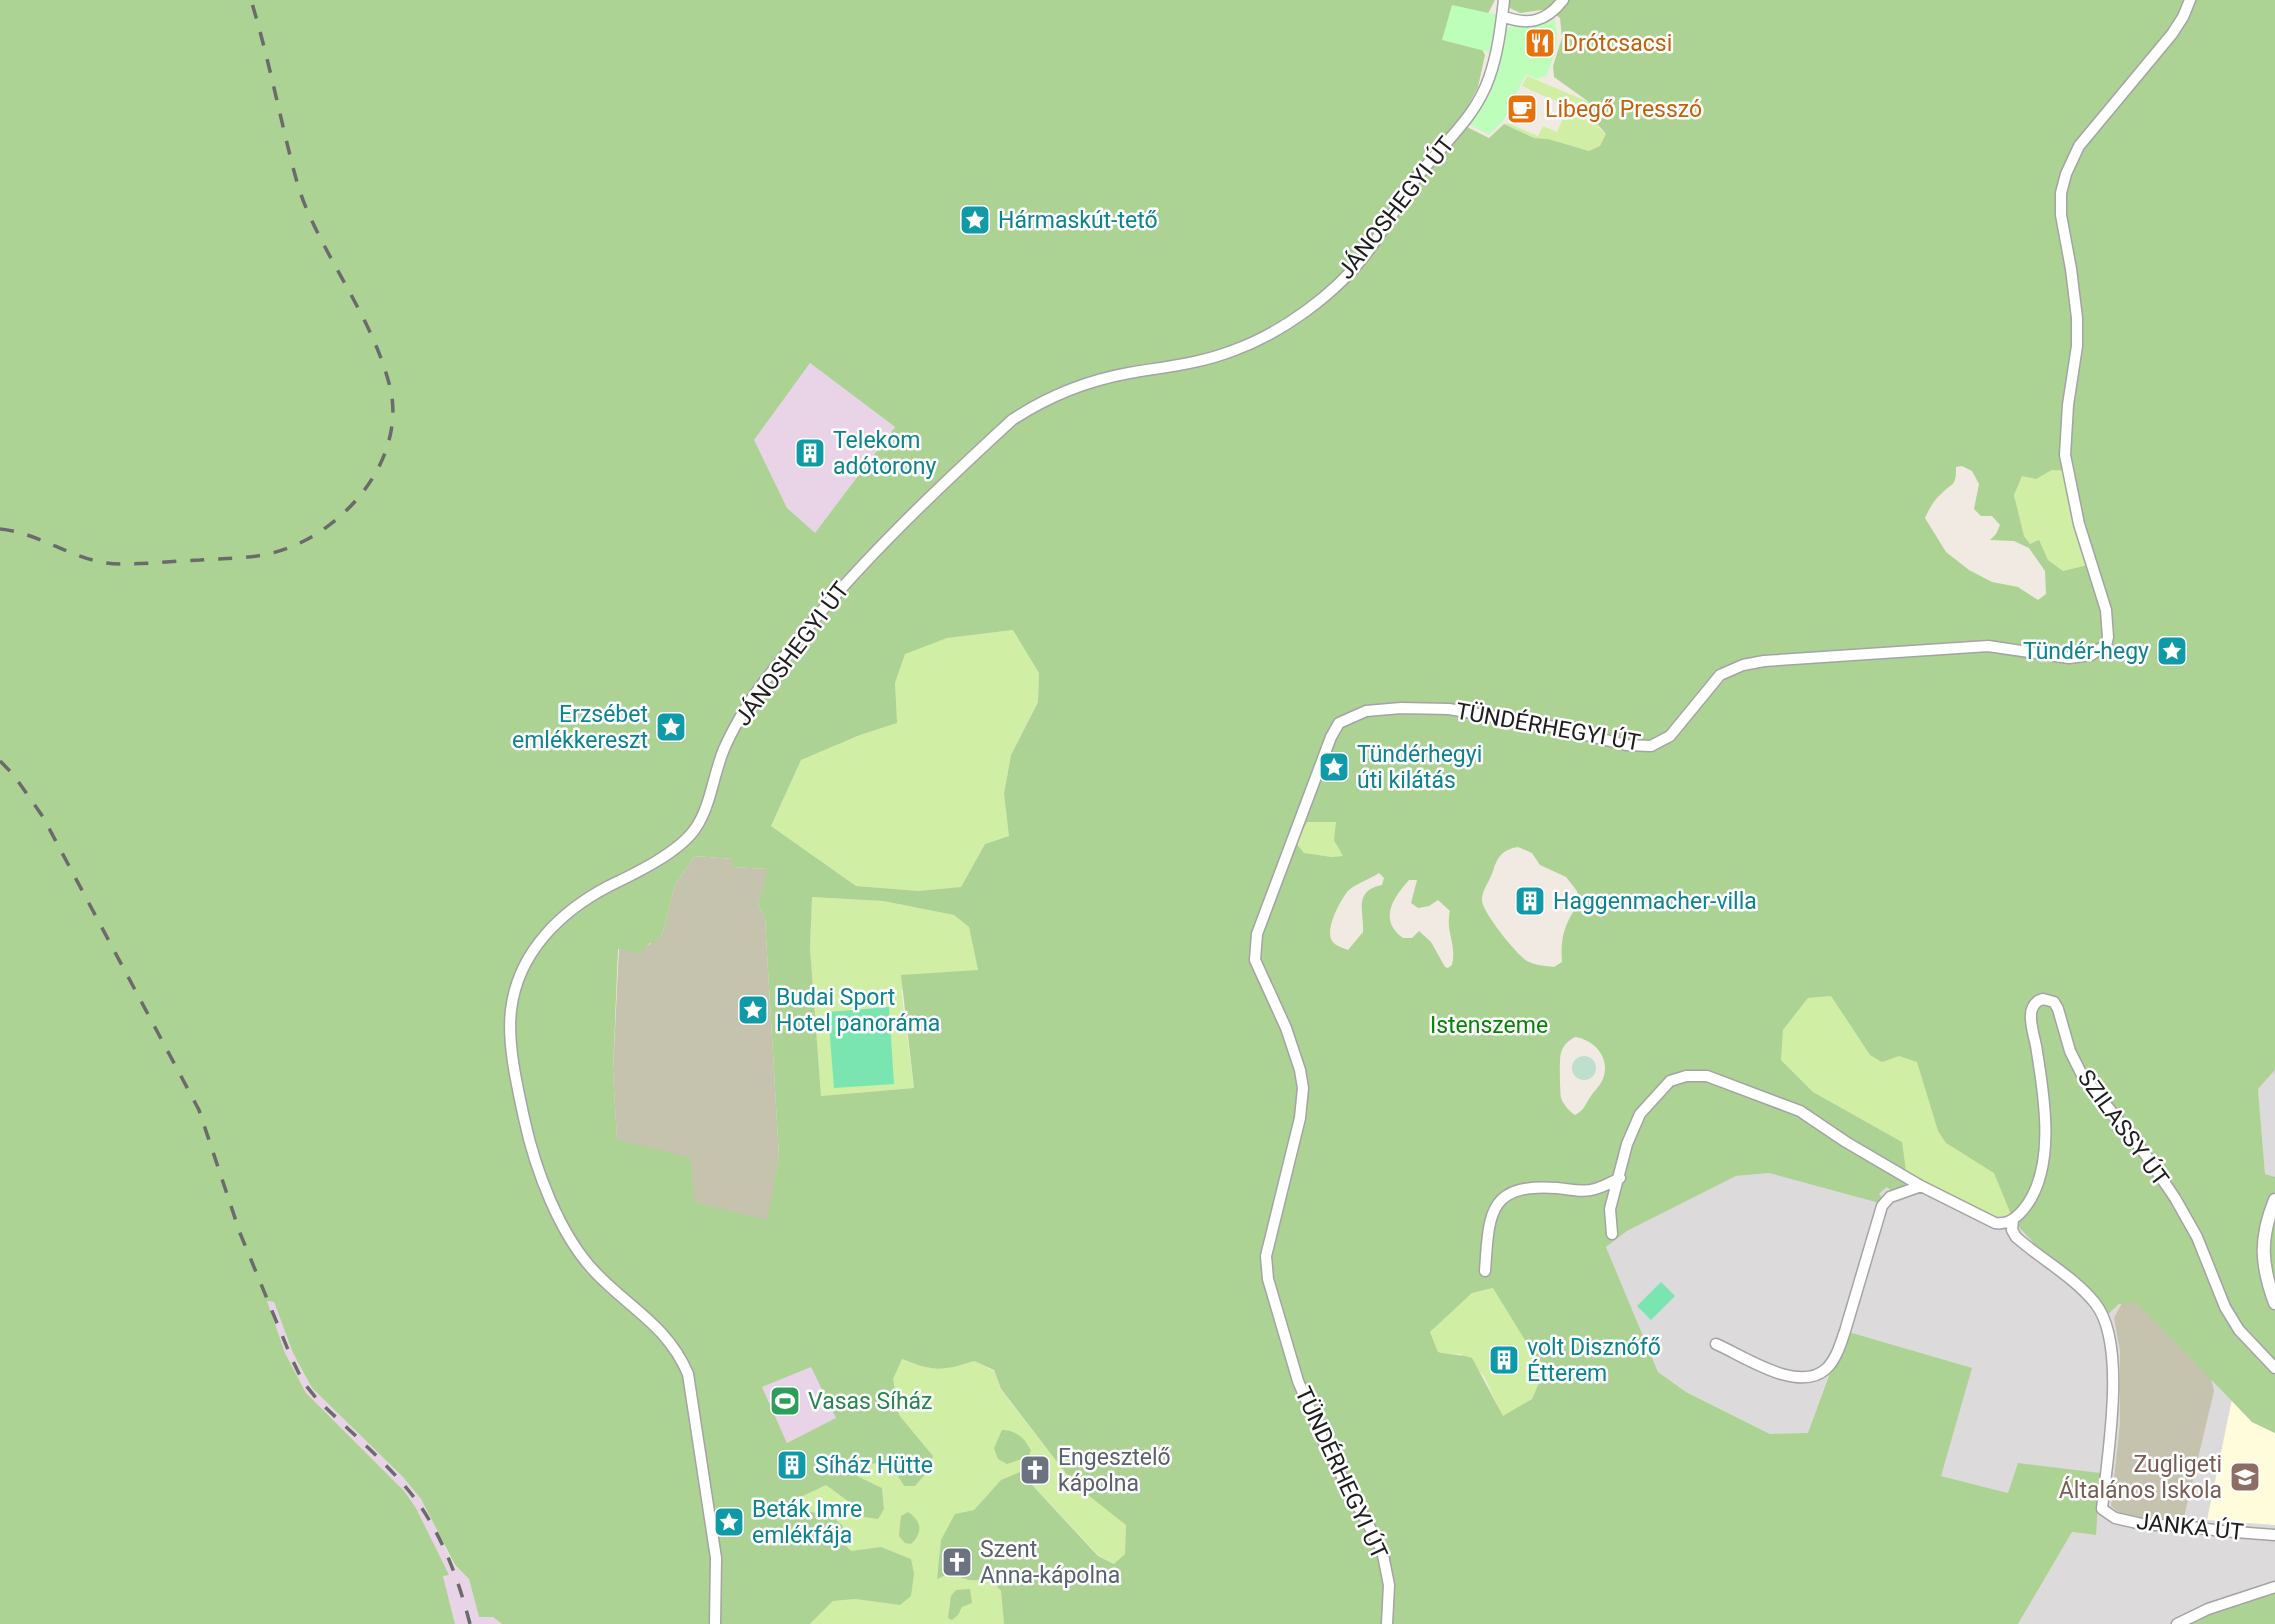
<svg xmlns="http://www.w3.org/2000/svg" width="2275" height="1624" font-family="Roboto,sans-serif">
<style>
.residential{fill:#dcdada}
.industrial{fill:#e9d4e7}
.education{fill:#fffcdc}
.construction{fill:#c5c2ad}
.grass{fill:#d0eea4}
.forest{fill:#acd294;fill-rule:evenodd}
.wetland{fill:#bedfcc}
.park{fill:#bdfebb}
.pitch{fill:#7ae5b1}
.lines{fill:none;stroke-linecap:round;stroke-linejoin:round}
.minor-casing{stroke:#a4a4a4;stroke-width:13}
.tertiary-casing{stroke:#a4a4a4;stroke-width:15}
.minor{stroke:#fff;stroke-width:10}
.tertiary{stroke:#fff;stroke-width:12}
.rail{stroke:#6b6b6b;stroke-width:3.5;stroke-dasharray:14 14;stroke-linecap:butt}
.labels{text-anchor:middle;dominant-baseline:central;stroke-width:5;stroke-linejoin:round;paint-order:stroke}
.food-label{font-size:23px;fill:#c56008;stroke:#fff;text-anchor:start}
.street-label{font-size:23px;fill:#1d1d1d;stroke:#fff}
.culture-label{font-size:23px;fill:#0d838f;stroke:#fff;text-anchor:start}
.park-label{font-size:23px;fill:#058403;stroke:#fff}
.leisure-label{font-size:23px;fill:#27864d;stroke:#fff;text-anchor:start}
.worship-label{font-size:23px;fill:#5b616d;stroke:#fff;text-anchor:start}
.education-label{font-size:23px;fill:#785e54;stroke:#fff;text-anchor:end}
</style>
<rect width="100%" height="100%" fill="#f0eae2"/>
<!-- residential -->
<path class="residential" d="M2275 1070V1177L2265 1174 2258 1089Z
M1905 1172 2014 1222 2104 1318 2119 1304 2137 1303 2252 1422 2275 1433V1592L2187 1624H2018L2072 1532 2096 1535 2008 1493 1941 1476 1830 1370 1808 1434H1770L1686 1392 1658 1372 1606 1247 1627 1231 1736 1176 1769 1173 1879 1203V1194Z"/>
<!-- industrial -->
<path class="industrial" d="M810 363 895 427 815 534 787 508 753 440Z
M266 1301 274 1302 293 1353 312 1388 403 1477 421 1499 454 1565 469 1579 479 1617H493L502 1624H455L443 1576 448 1575 416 1508 306 1393 285 1353Z
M811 1366 837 1418 787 1443 762 1387Z"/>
<!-- education -->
<path class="education" d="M2232 1399 2252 1422 2275 1433V1525L2207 1520Z"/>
<!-- construction -->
<path class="construction" d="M695 856 733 859V867L769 869 758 904 765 919 779 1156 768 1221 693 1202 617 1140 613 1071 619 948 642 950 662 935 675 885Z
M2142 1302 2203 1365 2211 1378 2214 1391 2184 1517 2144 1519 2123 1516 2111 1506 2120 1424V1351L2114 1318 2122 1303Z"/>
<!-- grass -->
<path class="grass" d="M1527 76 1589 102 1599 128 1606 134 1601 146 1589 151 1548 139 1534 138 1504 124 1508 123 1538 136 1543 126 1557 132 1568 107 1522 86Z
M2052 470 2067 471 2092 564 2063 571 2048 560 2039 541 2029 544 2024 536 2014 495 2022 475 2036 479Z
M1014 630 1039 673 1038 701 1011 755 1004 794 1009 836 985 844 961 887 918 891 856 886 771 826 801 760 860 735 896 723 895 683 905 653 947 638Z
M1337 821 1343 856 1332 857 1304 853 1296 843 1306 822Z
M812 897 883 901 954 915 969 927 978 970 901 990 914 1088 821 1096 810 948Z
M1831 996 1870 1055 1899 1056 1917 1061 1938 1131 1946 1143 1994 1172 2014 1222 1990 1217 1905 1172 1902 1142 1813 1092 1781 1060 1783 1030 1808 998Z
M1494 1288 1544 1371 1532 1399 1503 1417 1484 1376 1461 1354H1447L1438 1352 1430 1332 1472 1293Z
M901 1359C933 1372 942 1371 974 1361L994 1371 1001 1390 1074 1484 1126 1524 1125 1554 1115 1564 1099 1556 1020 1472 1001 1480 974 1510 955 1514 937 1578 952 1572C965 1582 974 1581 990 1579L1001 1591 1004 1624H810L833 1601 855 1599 900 1605 911 1559 881 1547 851 1552 840 1540 843 1526 832 1516 802 1510 803 1496 826 1485 856 1507 864 1517 884 1509 882 1488 857 1476 862 1464 890 1463 904 1486 933 1456 899 1415 892 1379Z"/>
<!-- forest -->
<path class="forest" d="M0 0H1495L1480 29 1477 40 1485 55 1478 87 1459 123 1489 138 1504 124 1534 138 1548 139 1589 151 1600 146 1606 134 1587 112 1589 102 1554 77 1553 66 1562 38 1560 18 1548 9 1520 13 1510 8 1508 0H2275V1070L2258 1089 2265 1174 2275 1177V1433L2252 1422 2137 1303 2119 1304 2104 1318 2014 1222 1994 1173 1946 1143 1938 1131 1917 1062 1899 1056 1882 1062 1870 1055 1831 996 1808 998 1783 1030 1781 1060 1813 1092 1902 1142 1908 1186 1892 1191 1887 1187 1879 1194 1883 1198 1879 1203 1769 1173 1736 1176 1627 1231 1606 1247 1658 1372 1686 1392 1770 1434 1808 1433 1845 1331 1972 1368 1941 1476 2008 1493 2018 1463 2100 1473 2096 1535 2072 1532 2018 1624H1004L1001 1591 990 1579C974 1581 965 1582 952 1572L937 1579 941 1540 955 1514 974 1510 1001 1480 1020 1472 1098 1556 1114 1564 1125 1554 1126 1525 1074 1484 1001 1389 994 1370 974 1361C943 1371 933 1372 902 1359L893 1379 899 1415 933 1456 926 1473 915 1486H904L890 1463 862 1464 857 1476 882 1488 884 1509 878 1519 864 1517 856 1507 826 1485 803 1496 802 1510 832 1516 843 1526 840 1540 851 1551 881 1547 911 1559 914 1574 911 1596 900 1605 855 1599 833 1601 810 1624H502L493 1617H479L469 1579 455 1565 421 1499 403 1477 312 1388 293 1353 274 1302 267 1301 285 1353 306 1393 404 1491 416 1508 449 1575 443 1576 455 1624H0ZM810 363 895 427 815 533 787 508 754 440ZM1962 466 1972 471 1979 484 1974 509 1981 516H1992L2000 525 1996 534 1990 540 2014 541 2029 548 2045 571 2046 594 2038 600 2018 587 1992 582 1969 570 1946 552 1925 518C1929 509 1934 500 1941 494 1953 482 1956 487 1956 467ZM2052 470 2067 471 2092 564 2063 571 2048 560 2039 540 2030 544 2024 536 2014 495 2022 476 2036 479ZM1013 630 1039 673 1038 702 1011 755 1004 794 1009 836 985 844 961 887 918 891 856 886 771 826 801 760 860 735 897 723 895 683 905 654 947 638ZM1331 746 1335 766 1320 780ZM1307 822H1336L1334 840 1343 856 1332 857 1304 853 1296 843ZM1518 847 1532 853 1540 865 1566 877 1577 891 1579 903C1565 923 1560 937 1562 962L1554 967C1546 966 1534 965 1527 961 1517 955 1483 913 1482 901 1481 891 1490 881 1493 871 1497 857 1503 849 1518 847ZM695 856 733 859 732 867 768 869 758 904 765 919 779 1156 767 1220 694 1202 691 1158 617 1140 613 1071 618 949 640 954 650 943 652 944 662 935 675 885ZM1379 873 1384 878 1382 885C1353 891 1364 911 1363 932L1348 950C1343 948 1336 946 1333 942 1323 932 1341 898 1349 890 1357 883 1370 879 1379 873ZM1409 880H1417L1411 903 1418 908 1429 906 1438 900 1450 911C1445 932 1457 943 1452 965L1448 968 1445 967 1431 942 1419 931 1412 938H1403C1378 920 1393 898 1409 880ZM812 897 883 901 954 915 969 927 978 970 901 975 914 1088 821 1096 810 948ZM1575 1037C1596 1040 1612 1060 1602 1081 1599 1087 1593 1092 1589 1099 1584 1107 1584 1110 1575 1115 1570 1112 1563 1104 1561 1098 1560 1094 1559 1057 1561 1053 1563 1045 1569 1040 1575 1037ZM1493 1288 1544 1371 1532 1399 1503 1416 1472 1358C1461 1354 1450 1355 1438 1352L1430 1332 1472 1293ZM811 1367 836 1418 787 1443 762 1387Z
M1002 1430C1016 1430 1026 1439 1031 1451L1028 1457 1007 1464 998 1459 994 1448Z
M908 1512C922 1521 923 1533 911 1544L905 1543 899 1536 901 1516Z
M970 1589 972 1603 962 1607 958 1615 952 1620 948 1618 951 1596 956 1590Z
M2275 1592V1624H2188L2200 1617Z"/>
<!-- wetland -->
<path class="wetland" d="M1572 1068a12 12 0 1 1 24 0a12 12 0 1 1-24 0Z"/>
<!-- park -->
<path class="park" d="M1452 5 1498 15 1489 52 1442 40Z
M1555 20C1560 41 1554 56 1547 75L1537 79 1526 74 1503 121 1489 135 1469 124 1489 96 1501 56 1506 28Z"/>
<!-- pitch -->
<path class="pitch" d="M889 1007 894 1084 834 1088 828 1012Z
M1661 1282 1675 1296 1651 1320 1637 1306Z"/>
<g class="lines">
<!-- minor casing -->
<g class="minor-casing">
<path id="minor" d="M1502 16C1528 26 1546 22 1563 0
M2013 1220 2012 1230 2016 1237C2042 1260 2073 1276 2095 1303 2128 1344 2107 1457 2102 1509L2115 1518 2146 1525H2176L2222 1531 2275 1535
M1612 1234 1610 1209 1627 1144 1640 1114 1670 1081 1686 1076H1707L1800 1111 1846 1142 1921 1186 1995 1223C2007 1225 2015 1219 2023 1210 2056 1171 2045 1100 2037 1052 2036 1041 2030 1027 2031 1015 2031 1009 2034 1004 2038 1001L2043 999 2054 1002 2058 1009 2070 1051 2081 1073 2145 1154 2175 1198 2197 1237 2225 1307 2239 1330 2275 1368
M1485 1271C1489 1213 1488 1183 1557 1188 1569 1189 1583 1193 1595 1189 1603 1187 1612 1182 1620 1178
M1716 1344C1744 1356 1798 1394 1826 1369 1836 1360 1841 1343 1845 1331L1882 1206 1890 1197 1921 1186
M715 1624 716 1558 688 1374C668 1326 629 1308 595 1272 559 1234 535 1169 524 1118 517 1085 507 1044 511 1010 518 952 561 911 609 886 636 873 678 853 695 829 711 806 713 775 724 749 730 735 739 719 747 706 762 682 782 660 799 638 863 559 937 489 1012 420 1048 396 1085 381 1129 373 1164 367 1198 364 1232 351 1282 333 1336 294 1368 251 1387 226 1401 197 1421 172 1445 142 1476 116 1489 78 1498 53 1501 26 1504 0
M1387 1624 1389 1585 1382 1550 1325 1445 1298 1381 1268 1279 1266 1256 1300 1118 1303 1088 1300 1070 1286 1028 1255 960 1257 934 1331 737 1339 723 1366 711 1401 708 1449 709 1554 727 1626 745 1651 746 1670 736 1720 675 1743 665 1764 661 1988 646 2069 658 2091 655 2106 645 2108 637 2106 610 2079 524 2065 455 2068 405 2077 346V318L2071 269 2061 215V193L2066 174 2079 146 2172 34 2183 17 2190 0
M2177 1624 2208 1609 2275 1587"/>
</g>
<!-- tertiary casing -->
<g class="tertiary-casing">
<path id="tertiary" d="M2275 1200C2259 1239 2261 1265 2275 1303"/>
</g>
<!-- minor -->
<use href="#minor" class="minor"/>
<!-- tertiary -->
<use href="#tertiary" class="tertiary"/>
<!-- rail -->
<path class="rail" d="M0 529C43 533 76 564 121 564 147 564 174 561 200 560 223 558 246 559 268 554 339 539 408 461 390 387 374 323 333 270 307 210 297 187 292 163 286 139 275 93 265 46 251 0
M0 761 13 774 43 817 199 1110 240 1233 291 1357 303 1382 317 1399C347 1429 382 1458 409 1491 440 1529 458 1577 470 1624"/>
</g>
<!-- icons -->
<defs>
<g id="restaurant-square" transform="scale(1.575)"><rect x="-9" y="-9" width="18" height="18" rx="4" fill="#e8710a" stroke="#fff"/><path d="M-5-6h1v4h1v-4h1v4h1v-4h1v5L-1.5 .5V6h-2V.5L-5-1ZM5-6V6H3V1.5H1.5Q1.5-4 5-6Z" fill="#fff"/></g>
<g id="cafe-square" transform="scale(1.575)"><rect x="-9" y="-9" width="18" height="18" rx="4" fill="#e8710a" stroke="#fff"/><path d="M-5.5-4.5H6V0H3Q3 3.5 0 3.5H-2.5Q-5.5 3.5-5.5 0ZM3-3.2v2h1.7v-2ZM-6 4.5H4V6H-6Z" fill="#fff"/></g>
<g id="sight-square" transform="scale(1.575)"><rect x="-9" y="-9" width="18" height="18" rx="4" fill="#0f9aa8" stroke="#fff"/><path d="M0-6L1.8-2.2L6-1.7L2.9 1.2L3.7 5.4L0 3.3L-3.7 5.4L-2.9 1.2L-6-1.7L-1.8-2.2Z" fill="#fff"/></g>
<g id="building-square" transform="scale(1.575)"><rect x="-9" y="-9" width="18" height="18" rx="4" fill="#0f9aa8" stroke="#fff"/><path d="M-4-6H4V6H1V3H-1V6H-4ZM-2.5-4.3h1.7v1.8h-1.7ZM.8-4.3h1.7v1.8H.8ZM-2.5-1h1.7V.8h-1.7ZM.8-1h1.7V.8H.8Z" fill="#fff"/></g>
<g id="stadium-square" transform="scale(1.575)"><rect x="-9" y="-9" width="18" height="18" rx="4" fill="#2e9e5b" stroke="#fff"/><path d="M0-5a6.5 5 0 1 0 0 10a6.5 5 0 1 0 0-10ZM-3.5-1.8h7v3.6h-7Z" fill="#fff"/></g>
<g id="church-square" transform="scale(1.575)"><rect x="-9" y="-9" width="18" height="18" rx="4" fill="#6b7280" stroke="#fff"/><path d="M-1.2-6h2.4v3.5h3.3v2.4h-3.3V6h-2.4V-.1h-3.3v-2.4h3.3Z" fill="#fff"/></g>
<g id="school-square" transform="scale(1.575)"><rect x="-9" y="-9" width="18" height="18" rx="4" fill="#8d6e63" stroke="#fff"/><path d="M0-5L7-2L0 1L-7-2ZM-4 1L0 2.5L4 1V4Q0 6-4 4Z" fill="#fff"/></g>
</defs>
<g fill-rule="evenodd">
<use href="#restaurant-square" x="1540" y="43"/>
<use href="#cafe-square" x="1522" y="109"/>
<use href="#sight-square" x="975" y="220"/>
<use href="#building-square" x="810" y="453"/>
<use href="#sight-square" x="2172" y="651"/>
<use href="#sight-square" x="671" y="727"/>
<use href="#sight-square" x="1334" y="767"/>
<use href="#building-square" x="1530" y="901"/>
<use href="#sight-square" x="753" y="1010"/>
<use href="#building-square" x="1504" y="1360"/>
<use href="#stadium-square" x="785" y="1401"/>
<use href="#building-square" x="792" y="1465"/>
<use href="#church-square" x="1035" y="1470"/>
<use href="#school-square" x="2245" y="1477"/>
<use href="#sight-square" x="729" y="1522"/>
<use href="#church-square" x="957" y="1562"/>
</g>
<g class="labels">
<!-- food labels -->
<g class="food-label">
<text x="1563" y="43">Drótcsacsi</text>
<text x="1545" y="109">Libegő Presszó</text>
</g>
<!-- street labels -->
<g class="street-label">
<text transform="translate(1396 208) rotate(-52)">JÁNOSHEGYI ÚT</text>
<text transform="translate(792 654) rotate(-53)">JÁNOSHEGYI ÚT</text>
<text transform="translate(1548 727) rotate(10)">TÜNDÉRHEGYI ÚT</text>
<text transform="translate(2123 1128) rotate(54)">SZILASSY ÚT</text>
<text transform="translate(1341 1473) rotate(65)">TÜNDÉRHEGYI ÚT</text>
<text transform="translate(2190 1527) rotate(6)">JANKA ÚT</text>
</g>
<!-- culture labels -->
<g class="culture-label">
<text x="998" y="220">Hármaskút-tető</text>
<text x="833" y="440">Telekom<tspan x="833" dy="26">adótorony</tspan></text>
<text x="2149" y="651" text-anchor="end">Tündér-hegy</text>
<text x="648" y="714" text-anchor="end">Erzsébet<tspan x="648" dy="26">emlékkereszt</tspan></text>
<text x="1357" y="754">Tündérhegyi<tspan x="1357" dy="26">úti kilátás</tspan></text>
<text x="1553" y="901">Haggenmacher-villa</text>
<text x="776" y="997">Budai Sport<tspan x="776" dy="26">Hotel panoráma</tspan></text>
<text x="1527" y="1347">volt Disznófő<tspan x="1527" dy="26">Étterem</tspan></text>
<text x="815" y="1465">Síház Hütte</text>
<text x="752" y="1509">Beták Imre<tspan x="752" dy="26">emlékfája</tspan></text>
</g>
<!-- park labels -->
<g class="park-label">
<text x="1489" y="1025">Istenszeme</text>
</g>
<!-- leisure labels -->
<g class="leisure-label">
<text x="808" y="1401">Vasas Síház</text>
</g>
<!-- worship labels -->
<g class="worship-label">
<text x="1058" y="1457">Engesztelő<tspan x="1058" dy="26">kápolna</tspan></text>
<text x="980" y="1549">Szent<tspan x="980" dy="26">Anna-kápolna</tspan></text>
</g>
<!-- education labels -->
<g class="education-label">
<text x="2222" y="1464">Zugligeti<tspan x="2222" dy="26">Általános Iskola</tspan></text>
</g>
</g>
</svg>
